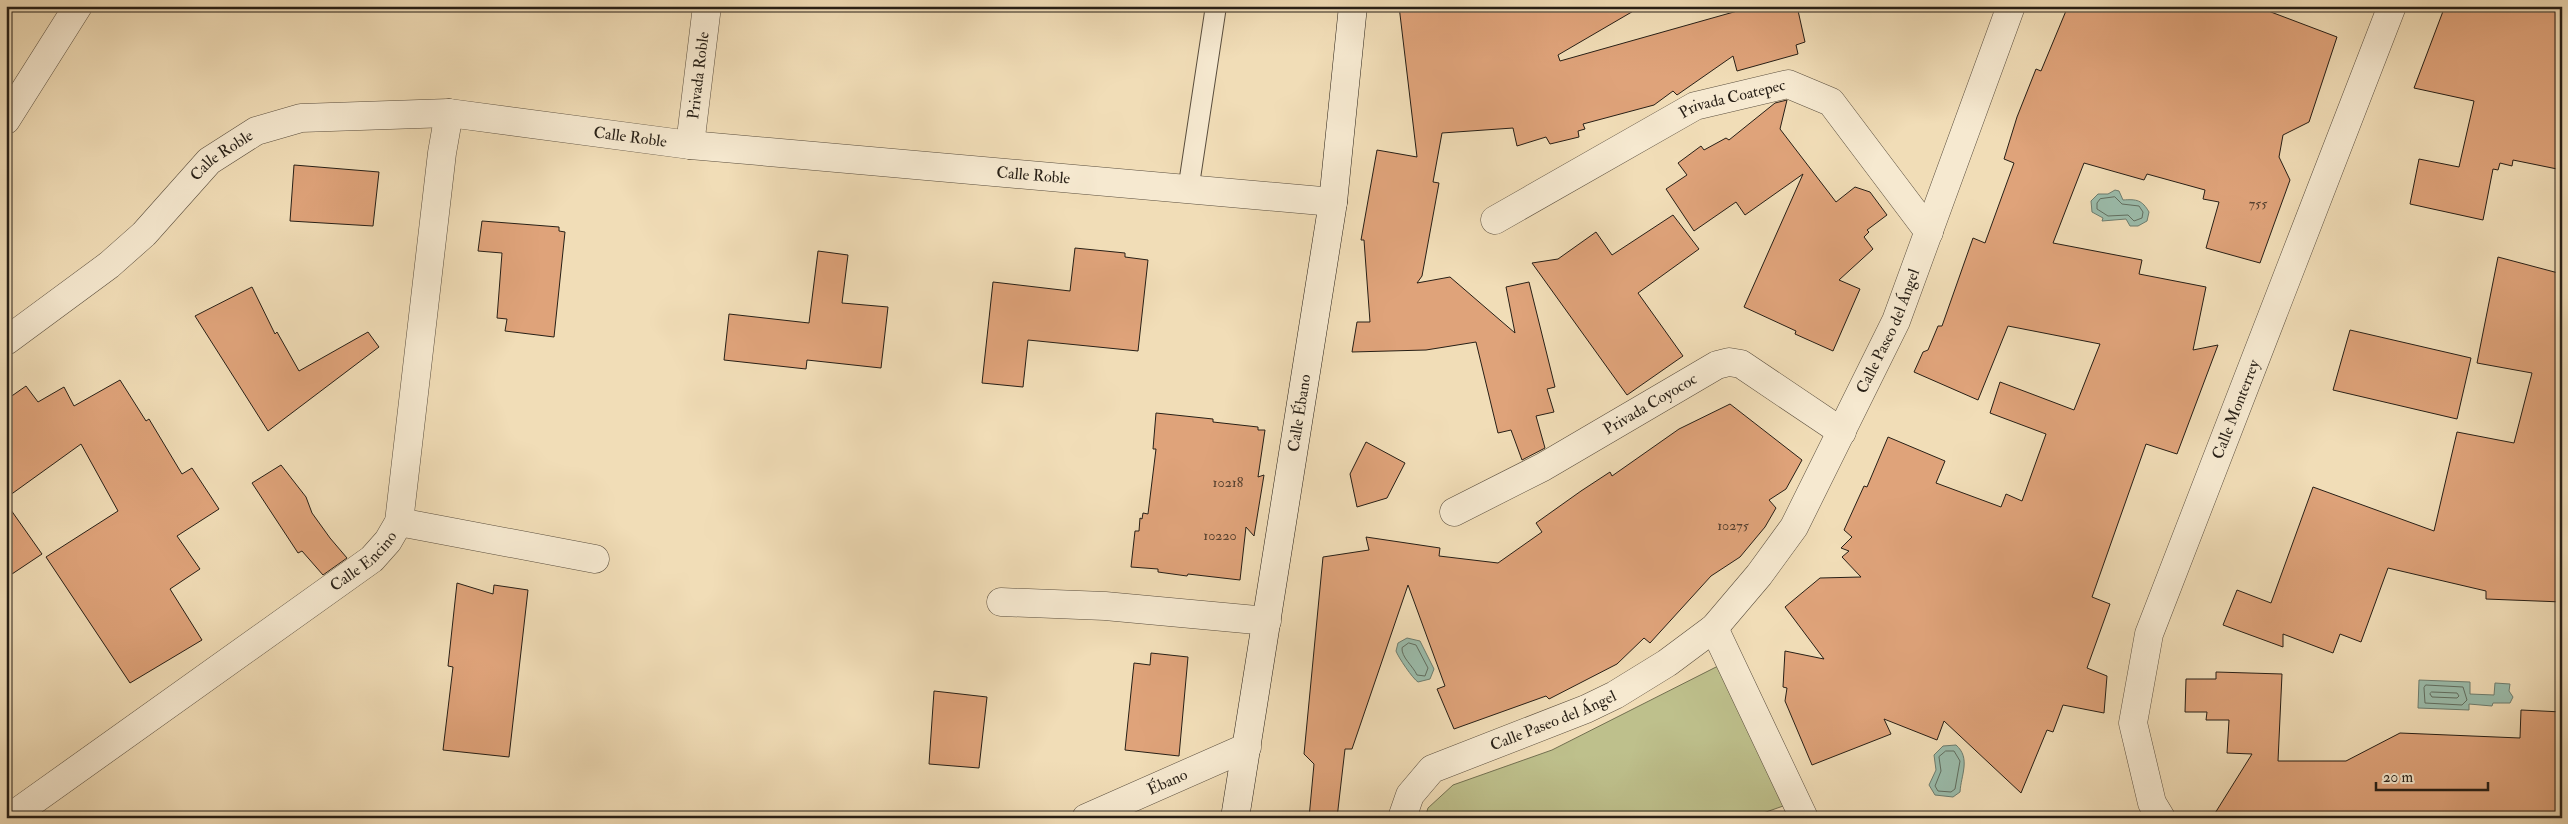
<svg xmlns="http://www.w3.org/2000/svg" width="2568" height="824" font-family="'IM FELL Double Pica',serif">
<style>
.green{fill:#bec08c;stroke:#727051}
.water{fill:#9bbcab;stroke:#6d7d6f}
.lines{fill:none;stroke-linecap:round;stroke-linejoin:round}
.shore{stroke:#616e60;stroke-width:1}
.building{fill:#dfa37a;stroke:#271f16}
.lane-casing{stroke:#5a4e3e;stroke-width:22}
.street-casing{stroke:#5a4e3e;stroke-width:29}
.secondary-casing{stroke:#271f16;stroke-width:29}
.lane{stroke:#f6e9d0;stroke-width:20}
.street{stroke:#f6e9d0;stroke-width:28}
.secondary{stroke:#f6e9d0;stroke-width:28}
.labels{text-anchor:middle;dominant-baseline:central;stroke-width:4;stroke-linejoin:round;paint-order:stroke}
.number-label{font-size:14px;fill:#55402f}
.street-label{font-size:16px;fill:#271f16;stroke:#f6e9d0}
</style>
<rect width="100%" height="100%" fill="#f1ddb7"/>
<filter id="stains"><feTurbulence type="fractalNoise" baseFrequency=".004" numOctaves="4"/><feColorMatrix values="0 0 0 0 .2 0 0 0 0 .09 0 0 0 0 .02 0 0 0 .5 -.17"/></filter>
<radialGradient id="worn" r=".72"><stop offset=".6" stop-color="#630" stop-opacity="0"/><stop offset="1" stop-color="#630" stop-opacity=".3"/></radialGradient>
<!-- green -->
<path class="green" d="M1722 664 1786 805 1749 818H1425L1428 808 1453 785 1552 750Z"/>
<!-- water -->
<path class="water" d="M2115 190 2119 191 2123 200C2137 199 2142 200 2149 212L2147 221 2138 226H2130L2126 219 2102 221 2103 218 2092 212 2091 201 2098 194H2108Z
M1407 638 1420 641 1434 669 1430 679 1418 682C1413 679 1398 657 1396 651L1398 643Z
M2419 680 2470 682V694L2494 695 2495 683 2510 684 2509 691 2513 697 2510 703H2493L2492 706 2469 704V710L2418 708Z
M1956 745C1971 758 1961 775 1960 792L1953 797 1935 795 1929 785 1936 770 1934 755 1943 746Z"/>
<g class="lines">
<!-- shore -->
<path class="shore" d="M2115 197 2122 204 2139 206 2143 212 2142 218 2134 221 2128 215 2108 216 2097 209V203L2100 199Z
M1409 643 1416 645 1428 668 1425 676 1417 675C1413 666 1401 657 1402 648Z
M2426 685 2463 687 2467 700 2462 705 2425 703 2424 688Z
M2432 692 2457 693 2459 696 2457 698 2432 697 2430 694Z
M1946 751H1954L1960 761 1955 789 1951 792 1938 791 1935 786 1941 771 1939 757Z"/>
</g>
<!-- building -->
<path class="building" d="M1399 6H1510L1570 10 1568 6H1642L1558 55 1560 61 1755 6H1797L1805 42 1796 45 1798 54 1737 71 1733 56 1677 95 1673 91 1654 105 1583 124 1585 129 1578 131 1579 137 1550 144 1546 137 1517 146 1513 128 1442 133 1433 182 1439 183 1422 276 1417 283 1450 277 1515 333 1506 287 1529 282 1555 387 1547 389 1554 412 1536 416 1545 448 1522 460 1511 430 1498 433 1476 342 1426 350 1352 352 1357 322H1370L1364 240H1361L1377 150 1417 157Z
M2068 6H2255L2337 37 2309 122 2283 135 2279 157 2290 180 2260 263 2206 248 2219 202 2203 199 2205 190 2147 174 2144 180 2084 163 2053 243 2142 260 2139 274 2206 287 2193 350 2218 345 2177 454 2146 444 2092 597 2110 604 2087 668 2107 676 2104 713 2063 705 2053 732 2047 730 2021 793 1944 721 1937 740 1884 719 1891 734 1812 765 1785 701 1787 688 1783 687 1785 651 1824 659 1785 607 1820 578 1861 577 1842 557 1849 551 1841 548 1852 537 1844 530 1864 486 1867 487 1888 437 1945 461 1936 483 2001 507 2006 494 2022 501 2046 434 1990 413 2000 382 2074 410 2100 344 2008 326 1978 400 1914 372 1923 352 1928 350 1938 326H1942L1973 238 1985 243 2014 163 2004 159 2017 117 2036 69 2041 71Z
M2445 6H2562V170L2513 160 2512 166 2500 163 2498 170 2493 169 2483 220 2410 204 2419 159 2459 167 2474 101 2414 88Z
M1787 100 1780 129 1836 202 1855 187 1870 192 1887 215 1867 230 1869 232 1864 237 1873 249 1839 280 1860 289 1833 351 1795 334 1796 331 1744 307 1803 174 1745 215 1736 202 1694 231 1666 189 1687 175 1678 163 1701 146 1704 150 1726 138 1729 140 1775 103Z
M294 165 379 172 373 226 290 221Z
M1673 215 1699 249 1638 293 1683 356 1627 395 1532 263 1558 259 1596 232 1612 255Z
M482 221 559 227V231L565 232 554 337 505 331 507 319 497 318 502 253 478 251Z
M1075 248 1125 253V257L1148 260 1138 351 1028 340 1023 387 982 383 993 282 1070 291Z
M818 251 848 255 842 303 888 307 881 368 807 360 806 369 724 360 729 314 809 323Z
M2498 257 2562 274V602L2486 599V591L2388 568 2361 642 2340 634 2333 653 2283 634V647L2223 625 2237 590 2271 603 2313 487 2434 531 2457 432 2514 443 2532 373 2477 363Z
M252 287 275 334 277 332 299 371 368 332 379 347 268 431 195 316Z
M2350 330 2471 358 2457 419 2333 390Z
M120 380 146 421 149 419 182 474 192 468 219 509 177 536 200 569 170 589 202 640 130 683 46 557 118 511 81 444 6 498V400L26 386 38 402 64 387 74 406Z
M1730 404 1802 460 1786 489 1769 500 1776 508 1765 527 1740 557 1711 576 1650 643 1644 638 1617 664 1549 699 1546 696 1454 729 1437 689 1445 686 1408 585 1352 749H1345L1337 818H1309L1314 764 1304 754 1323 557 1369 550 1366 537 1440 548 1439 556 1498 563 1542 532 1536 523 1581 491 1610 472 1612 476 1679 429Z
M1156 413 1213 419V422L1258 427V430H1265L1258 477 1264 475 1254 536 1246 527 1240 580 1188 574 1187 576 1158 572V569L1131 567 1135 531H1139L1140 518 1142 519 1143 513 1148 514 1156 449H1153Z
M1366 442 1405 463 1387 498 1357 507 1350 474Z
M281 465 306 497 312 513 330 538 347 558 323 575 302 551 298 553 252 483Z
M6 503 42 554 6 578Z
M457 583 493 594 494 585 528 590 509 757 443 750 453 667 448 666Z
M1151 653 1188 657 1179 756 1125 750 1134 663 1150 665Z
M2216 672 2282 674 2278 761H2346L2400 733 2520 738 2521 710 2562 712V818H2212L2252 754 2227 753 2229 720H2206L2207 712H2185L2186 679H2216Z
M934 691 987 697 979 768 929 764Z"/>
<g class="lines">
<!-- lane casing -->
<g class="lane-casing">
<path id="lane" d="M1188 191 1216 6"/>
</g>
<!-- street casing -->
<g class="street-casing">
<g id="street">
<path d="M6 120 78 6"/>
<path id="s1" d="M690 145 707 6"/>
<path id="s2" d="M1495 220 1695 106 1788 84 1831 102 1929 232"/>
<path id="s3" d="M6 341 109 265 144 234 209 161 256 131 301 118 449 113 690 145 1333 202"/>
<path id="s4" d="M1454 512 1543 467 1717 365 1729 362 1741 364 1842 432"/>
<path d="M399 522 595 559"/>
<path d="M1001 602 1105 606 1267 621"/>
<path d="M1714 628 1804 818"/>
<path id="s5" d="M9 818 372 559 388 541 399 522 442 153 449 113"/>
<path id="s6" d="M1086 818 1247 747"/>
<path id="s7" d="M1402 818 1410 795 1432 769 1586 709 1615 695 1667 663 1714 628 1759 575 1794 527 1896 321 2011 6"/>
<path id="s8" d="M2161 818 2152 803 2133 723 2149 634 2392 6"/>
</g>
</g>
<!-- secondary casing -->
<g class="secondary-casing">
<g id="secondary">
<path id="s9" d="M1235 818 1333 202 1353 6"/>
</g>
</g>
<!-- lane -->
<use href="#lane" class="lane"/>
<!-- street -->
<use href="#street" class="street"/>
<!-- secondary -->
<use href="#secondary" class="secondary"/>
</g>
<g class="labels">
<!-- number labels -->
<g class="number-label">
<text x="2258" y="203">755</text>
<text x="1228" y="482">10218</text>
<text x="1733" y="525">10275</text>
<text x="1220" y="535">10220</text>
</g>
<!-- street labels -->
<g class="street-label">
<text stroke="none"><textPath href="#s1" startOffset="70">Privada Roble</textPath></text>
<text stroke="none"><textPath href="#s2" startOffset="268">Privada Coatepec</textPath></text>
<text stroke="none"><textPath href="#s3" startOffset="706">Calle Roble</textPath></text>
<text stroke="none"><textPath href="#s3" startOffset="286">Calle Roble</textPath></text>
<text stroke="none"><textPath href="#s3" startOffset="1111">Calle Roble</textPath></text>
<text stroke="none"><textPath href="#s7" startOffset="722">Calle Paseo del Ángel</textPath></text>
<text stroke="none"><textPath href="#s4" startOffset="224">Privada Coyococ</textPath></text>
<text stroke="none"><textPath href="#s8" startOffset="431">Calle Monterrey</textPath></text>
<text stroke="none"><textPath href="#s9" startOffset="410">Calle Ébano</textPath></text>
<text stroke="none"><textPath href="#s5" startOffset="438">Calle Encino</textPath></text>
<text stroke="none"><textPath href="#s7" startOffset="189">Calle Paseo del Ángel</textPath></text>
<text stroke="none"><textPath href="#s6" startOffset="89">Ébano</textPath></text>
</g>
</g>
<!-- margin -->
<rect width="2568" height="824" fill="none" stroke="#f1ddb7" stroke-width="25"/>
<rect x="8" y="8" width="2553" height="809" fill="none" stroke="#271f16" stroke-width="2.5"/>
<rect x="12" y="12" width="2543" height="799" fill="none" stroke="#271f16"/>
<!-- scale -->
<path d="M2376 782v8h112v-8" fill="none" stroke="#271f16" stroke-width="2.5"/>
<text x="2383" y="782" font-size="15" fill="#271f16" stroke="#f6e9d0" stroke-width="4" paint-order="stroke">20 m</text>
<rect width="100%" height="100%" filter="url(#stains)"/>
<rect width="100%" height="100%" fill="url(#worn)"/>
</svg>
